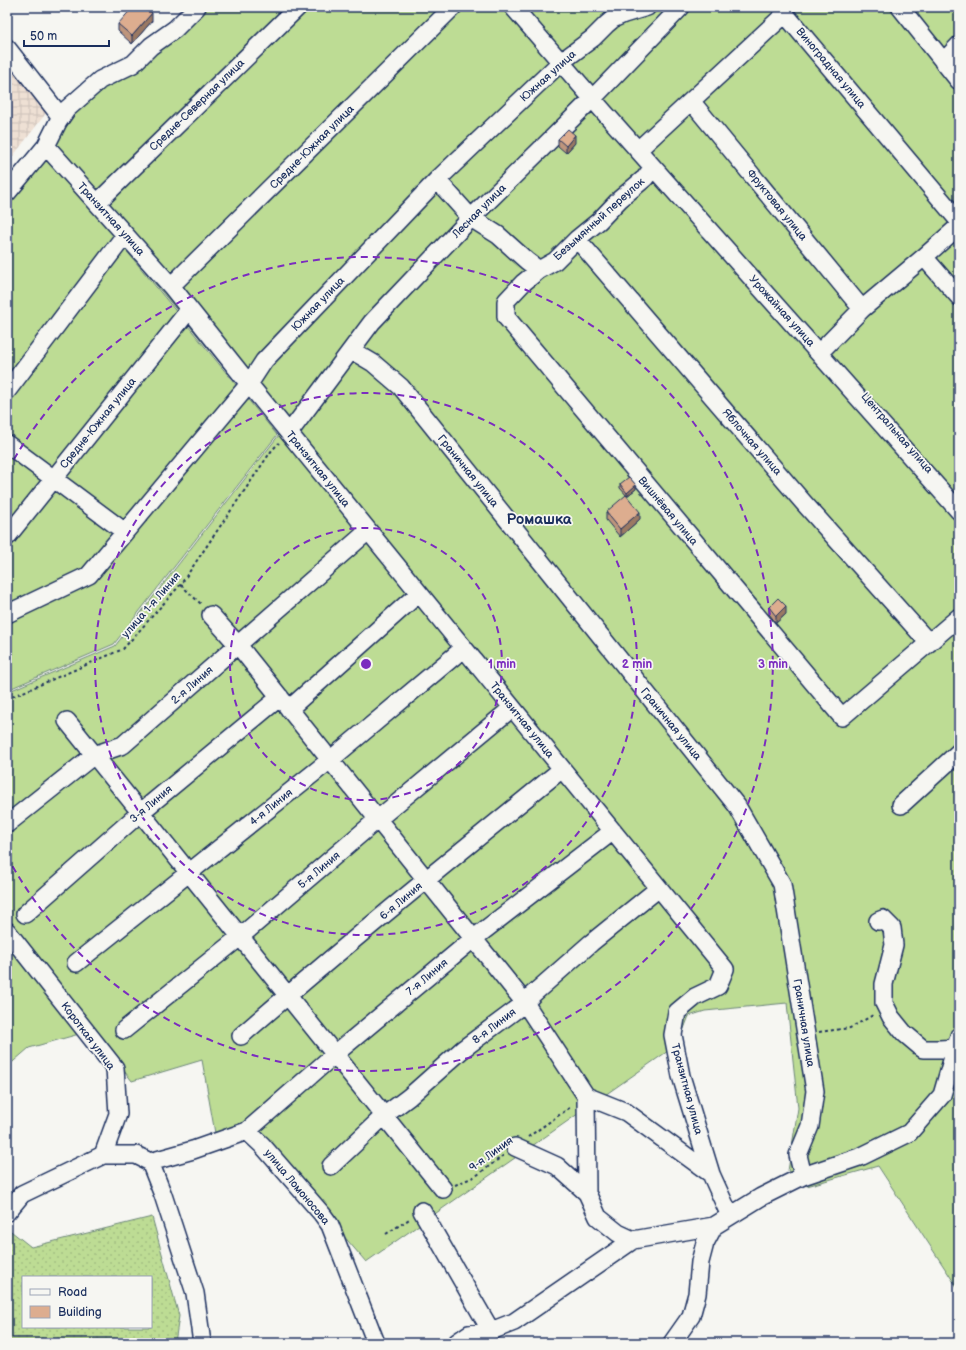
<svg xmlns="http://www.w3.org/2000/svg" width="966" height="1350" font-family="'Balsamiq Sans',sans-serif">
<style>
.industrial{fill:url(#industrial-grid)}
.grass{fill:url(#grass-dots);stroke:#6c8679;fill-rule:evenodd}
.garden{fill:#bddc94;stroke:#6c8679}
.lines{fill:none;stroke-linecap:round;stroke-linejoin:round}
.minor-casing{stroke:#1b2f5e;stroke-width:20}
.path{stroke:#1b2f5e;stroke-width:2;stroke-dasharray:3 3;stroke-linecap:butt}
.minor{stroke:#f6f6f2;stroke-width:17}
.wall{fill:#be957b;stroke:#1b2f5e}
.shaded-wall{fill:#9b7964;stroke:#1b2f5e}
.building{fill:#ddad8f;stroke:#1b2f5e}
.ring{fill:none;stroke:#7b2cbf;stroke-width:2;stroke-dasharray:7 5}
.labels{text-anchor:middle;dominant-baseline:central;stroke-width:3.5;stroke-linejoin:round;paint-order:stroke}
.street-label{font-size:11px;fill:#1b2f5e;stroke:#f6f6f2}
.district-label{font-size:15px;font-weight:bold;fill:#1b2f5e;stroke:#f6f6f2}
.centre{fill:#7b2cbf;stroke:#f6f6f2;stroke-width:2}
.ring-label{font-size:12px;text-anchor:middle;font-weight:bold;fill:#7b2cbf;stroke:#f6f6f2;stroke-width:3.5;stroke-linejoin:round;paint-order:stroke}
</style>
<defs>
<pattern id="industrial-grid" width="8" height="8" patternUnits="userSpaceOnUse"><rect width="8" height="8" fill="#eee0d4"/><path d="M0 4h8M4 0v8" fill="none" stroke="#ccc0b8"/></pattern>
<pattern id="grass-dots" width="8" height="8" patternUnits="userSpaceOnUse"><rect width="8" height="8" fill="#bddc94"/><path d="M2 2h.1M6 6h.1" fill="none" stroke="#a2bd82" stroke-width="1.8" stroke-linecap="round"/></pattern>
</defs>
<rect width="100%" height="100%" fill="#f6f6f2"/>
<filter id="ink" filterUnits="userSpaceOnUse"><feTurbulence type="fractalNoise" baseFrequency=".025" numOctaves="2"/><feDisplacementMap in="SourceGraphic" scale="8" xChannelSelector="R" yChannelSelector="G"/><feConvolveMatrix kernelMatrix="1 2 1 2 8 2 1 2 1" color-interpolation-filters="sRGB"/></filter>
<g filter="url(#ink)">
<!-- industrial -->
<path class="industrial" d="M7 59 50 108 7 164Z"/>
<!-- grass -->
<path class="grass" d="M152 1217 179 1316 175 1343H7V1228L31 1247ZM23 1277H151V1327H23Z"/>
<!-- garden -->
<path class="garden" d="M188 7H959V1290L878 1166 807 1186 788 1171 798 1108 787 1003 705 1011 689 1016 678 1044 366 1262 258 1136 218 1150 202 1060 132 1081 7 921V692L115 646 279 435 43 147 51 116 129 62Z
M45 151 277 435 114 644 7 690V204Z
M7 925 90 1031 29 1048 7 1067Z"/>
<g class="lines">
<!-- minor casing -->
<g class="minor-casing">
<path id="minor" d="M513 7 604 112 959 511
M900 7 959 81
M7 48 61 117
M943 62 959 45
M691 101 862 309
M46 146 171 286 249 384 725 969 718 986 695 997 677 1012 673 1035 681 1076 711 1174 730 1216
M638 150 785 14 959 221
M653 167 645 178 620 199 599 221 577 239 555 261 539 270 523 283 506 301V317L842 717 959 617
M437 180 471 218 498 235 527 261 539 270
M7 193 46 146 58 122 67 109 100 80 133 64 151 46 175 29 197 7
M97 203 298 7
M577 239 803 502 929 643
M924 257 959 297
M171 286 453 7
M351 350 373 363 401 387 737 806 782 884 815 1091 810 1126 798 1155 803 1176
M819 353 862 309 924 257 959 226
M7 391 125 235
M292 429 372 322 471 218 593 98 681 7
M7 444 125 532
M7 537 189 310
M7 614 89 575 249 384 264 361 437 180 561 62 593 38 607 24 613 19 624 14 647 7
M211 615 238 645 525 1003 586 1096 626 1112 711 1174
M289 709 419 593
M67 721 443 1189
M901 805 959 752
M7 824 94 755 123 745 368 531
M25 914 141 812 280 697
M878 921 883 919 892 928 894 945 884 984V1003L891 1017 904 1033 923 1049H940L956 1048
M7 931 115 1068 118 1114 103 1155
M76 963 330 760 464 648
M124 1030 241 936 378 819 512 708
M241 1036C346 944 454 857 562 769
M586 1096 587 1193 598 1217 618 1233 633 1240 714 1226
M247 1131 335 1054 473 939 613 831
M515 1147 557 1166 587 1193
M150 1162 163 1195 195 1293 202 1343
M331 1166 385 1115 409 1097 463 1049 525 1003 533 994 591 943 659 888
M422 1211 491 1331
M7 1212 22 1194 103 1155H136L150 1162 193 1150 247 1131 262 1145 322 1214 330 1225 376 1343
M456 1343 469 1334 491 1331 514 1322 633 1240
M672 1343 691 1316 697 1294 700 1262 705 1243 714 1226 761 1197 803 1176 862 1156 909 1133 942 1095 959 1036"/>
</g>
<!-- path -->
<path class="path" d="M181 585 202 605
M7 699 123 649 181 584 272 450 279 443
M819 1032 850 1028 875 1014
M528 1137 572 1106
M455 1185 476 1176 504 1155
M386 1234 411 1218"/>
<!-- minor -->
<use href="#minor" class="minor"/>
</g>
<!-- wall -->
<path class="wall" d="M152 21 132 44 118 31V24Z
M558 139 575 143 566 153 558 146Z
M620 484 636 489 627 496 620 488Z
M606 512 640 519 620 537 606 520Z
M769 607 786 614 776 623 769 614Z"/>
<!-- shaded-wall -->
<path class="shaded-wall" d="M152 13V21L132 44V36Z
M575 135V143L566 153V146Z
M636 485V489L627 496V493Z
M640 512V519L620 537V529Z
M786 606V614L776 623V616Z"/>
<!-- building -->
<path class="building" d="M133 7H145L152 13 132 36 118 24Z
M568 129 575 135 566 146 558 139Z
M629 477 636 485 627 493 620 484Z
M626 495 640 512 620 529 606 512Z
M778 598 786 606 776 616 769 607Z"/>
</g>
<!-- distance rings -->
<g class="ring">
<circle cx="366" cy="664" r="136"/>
<circle cx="366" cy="664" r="271"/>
<path d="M8 470A407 407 0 1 1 8 858"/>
</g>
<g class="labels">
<!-- street labels -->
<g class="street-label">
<text transform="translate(831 68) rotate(50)">Виноградная улица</text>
<text transform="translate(548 76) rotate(-42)">Южная улица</text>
<text transform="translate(197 105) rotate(-44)">Средне-Северная улица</text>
<text transform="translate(312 147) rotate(-45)">Средне-Южная улица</text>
<text transform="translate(777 205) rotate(51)">Фруктовая улица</text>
<text transform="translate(479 211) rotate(-45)">Лесная улица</text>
<text transform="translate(111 219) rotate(48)">Транзитная улица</text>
<text transform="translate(599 219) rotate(-42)">Безымянный переулок</text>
<text transform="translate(318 304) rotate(-46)">Южная улица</text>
<text transform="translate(782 311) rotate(48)">Урожайная улица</text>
<text transform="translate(98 423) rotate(-51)">Средне-Южная улица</text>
<text transform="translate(897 433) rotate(49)">Центральная улица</text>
<text transform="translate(752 442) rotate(49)">Яблочная улица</text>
<text transform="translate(318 469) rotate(51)">Транзитная улица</text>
<text transform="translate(468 471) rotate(51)">Граничная улица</text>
<text transform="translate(668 511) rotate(50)">Вишнёвая улица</text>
<text transform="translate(151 605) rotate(-49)">улица 1-я Линия</text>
<text transform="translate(192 685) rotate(-41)">2-я Линия</text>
<text transform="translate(522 720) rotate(51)">Транзитная улица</text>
<text transform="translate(671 724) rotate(51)">Граничная улица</text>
<text transform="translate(151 804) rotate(-40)">3-я Линия</text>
<text transform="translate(271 807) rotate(-39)">4-я Линия</text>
<text transform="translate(319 870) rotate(-40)">5-я Линия</text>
<text transform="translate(401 901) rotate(-40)">6-я Линия</text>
<text transform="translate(427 977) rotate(-40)">7-я Линия</text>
<text transform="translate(804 1023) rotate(81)">Граничная улица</text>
<text transform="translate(494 1026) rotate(-37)">8-я Линия</text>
<text transform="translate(88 1036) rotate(53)">Короткая улица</text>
<text transform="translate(687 1089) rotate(75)">Транзитная улица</text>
<text transform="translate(491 1154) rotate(-36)">9-я Линия</text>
<text transform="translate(297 1187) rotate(50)">улица Ломоносова</text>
</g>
<!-- district labels -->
<g class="district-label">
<text x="539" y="519">Ромашка</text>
</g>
</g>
<circle cx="366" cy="664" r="6" class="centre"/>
<g class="ring-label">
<text x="502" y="668">1 min</text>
<text x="637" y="668">2 min</text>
<text x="773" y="668">3 min</text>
</g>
<!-- margin -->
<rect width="966" height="1350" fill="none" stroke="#f6f6f2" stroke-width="24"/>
<rect x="12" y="12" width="942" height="1326" fill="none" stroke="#1b2f5e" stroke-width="1.5" filter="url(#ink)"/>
<!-- legend -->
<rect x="22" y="1276" width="130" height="52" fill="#f6f6f2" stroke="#9ea6b7"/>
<rect x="30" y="1289" width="20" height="6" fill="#f6f6f2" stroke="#9ea6b7"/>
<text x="58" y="1296" font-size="12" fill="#1b2f5e">Road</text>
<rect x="30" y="1306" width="20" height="12" fill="#ddad8f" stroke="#9ea6b7"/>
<text x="58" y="1316" font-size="12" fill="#1b2f5e">Building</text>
<!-- scale -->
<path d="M24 40v6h85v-6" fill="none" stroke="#1b2f5e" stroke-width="2"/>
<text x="30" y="40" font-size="12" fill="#1b2f5e" stroke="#f6f6f2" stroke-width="3" paint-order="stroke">50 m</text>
</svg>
